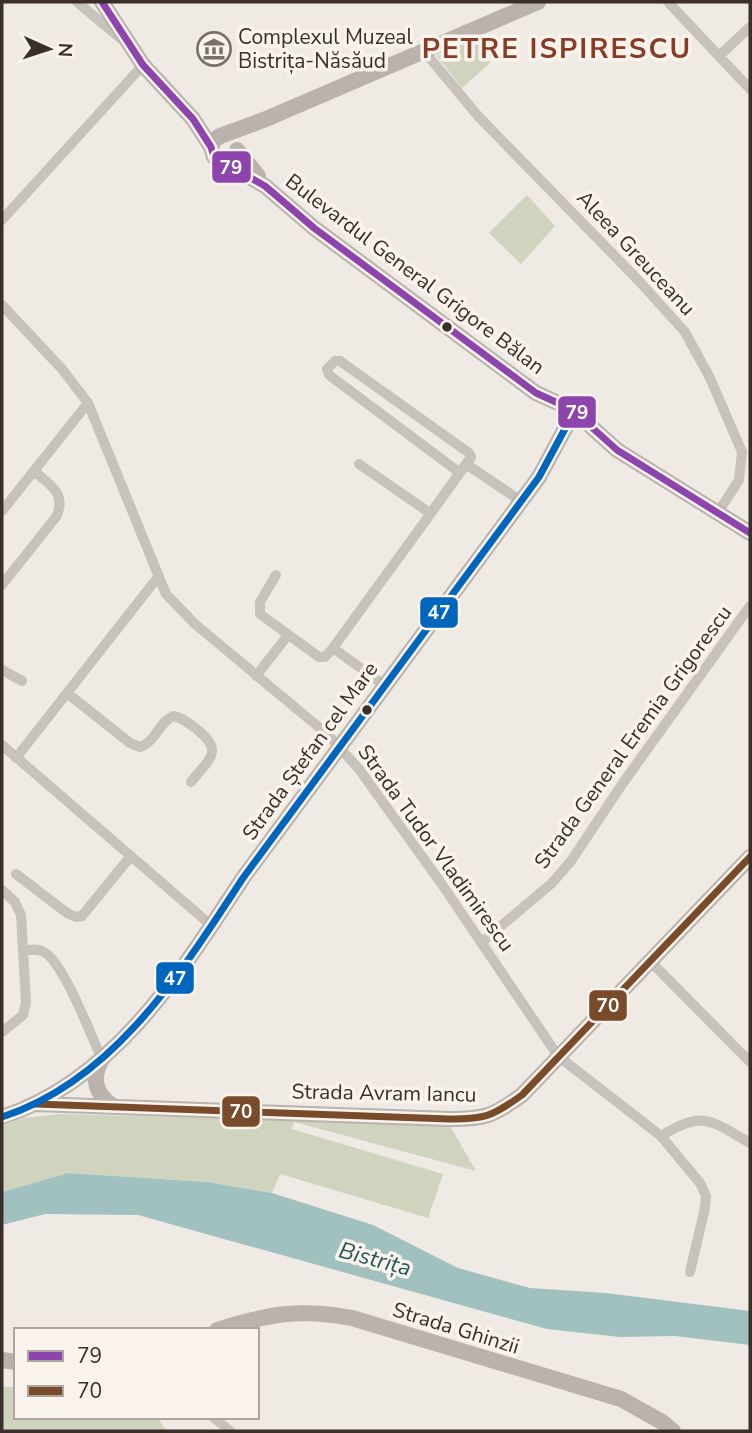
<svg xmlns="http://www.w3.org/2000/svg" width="752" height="1433" font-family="'Nunito Sans',sans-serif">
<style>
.green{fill:#d0d4bf}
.water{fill:#a1c0c0}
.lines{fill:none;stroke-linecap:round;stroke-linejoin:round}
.street{stroke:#c8c2bd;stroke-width:10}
.secondary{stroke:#b9b2ad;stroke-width:16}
.bus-1-casing{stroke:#faf4ed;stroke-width:12}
.bus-2-casing{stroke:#faf4ed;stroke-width:12}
.bus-3-casing{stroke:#faf4ed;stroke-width:12}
.bus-1{stroke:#8e44ad;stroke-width:7}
.bus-2{stroke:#7a4b2a;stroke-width:7}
.bus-3{stroke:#0065bd;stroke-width:7}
.bus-dot{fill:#3a2f2b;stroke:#faf4ed;stroke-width:2.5}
.labels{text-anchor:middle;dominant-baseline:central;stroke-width:7;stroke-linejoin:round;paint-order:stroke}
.poi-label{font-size:21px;fill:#3a2f2b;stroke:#faf4ed;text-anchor:start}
.street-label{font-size:21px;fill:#3a2f2b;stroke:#faf4ed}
.water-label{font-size:23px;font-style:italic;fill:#20585b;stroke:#faf4ed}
.district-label{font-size:28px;font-weight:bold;letter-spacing:2px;fill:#883b25;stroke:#faf4ed}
.line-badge{stroke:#faf4ed;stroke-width:2.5}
.badge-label{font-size:19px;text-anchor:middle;font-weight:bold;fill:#fff}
</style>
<rect width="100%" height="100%" fill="#efeae4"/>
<!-- green -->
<path class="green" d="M476 37 490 63 462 88 437 56Z
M527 195 555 226 521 264 489 233Z
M59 1114 449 1124 476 1171 294 1122 292 1129 443 1174 428 1218 280 1174 272 1193 207 1182 68 1173 2 1192V1126L24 1118Z
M2 1387H16V1417H158L166 1431H2Z"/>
<!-- water -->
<path class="water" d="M68 1173 207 1182 272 1193 373 1225 458 1268 530 1288 606 1293 750 1311V1345L675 1336 620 1337 547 1329 138 1215 45 1214 2 1225V1192Z"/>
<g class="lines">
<!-- street -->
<path class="street" d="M77 2 120 38
M668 2 750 89
M424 51 478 116 639 281 685 332 710 378 742 452 739 480 717 514
M719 56 750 27
M2 220 143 65
M2 305 62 369 88 403 166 594 195 624 327 734 359 769 441 883 558 1056 661 1136 700 1183 706 1196 705 1208 690 1272
M359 464 430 513
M466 464 521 501
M2 511 88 403
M276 575 260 602V614L319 657H325L333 648C379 584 426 521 471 457L469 453 340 361H335L327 369 329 375 460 473
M2 585 56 517C67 495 51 485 35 472
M333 648 384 685
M2 670 22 681
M256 676 288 635
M67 693 130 743 140 747C156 742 159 721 174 716 184 718 191 725 199 731 225 752 207 761 191 782
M2 745 212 926
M16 758 158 577
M16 874 67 913 76 917 82 916 130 857
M2 890 15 902 21 915 26 1002 23 1015 2 1032
M481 943 552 883 571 861 623 783 750 606
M23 951C30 950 37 948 44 952 64 963 91 1036 102 1059
M649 960 750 1062
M661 1136C704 1110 710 1120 750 1143
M213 1417 230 1431"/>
<!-- secondary -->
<path class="secondary" d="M102 2 143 65 193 119 211 147 214 157 265 186 314 228 536 393 582 414 587 423 617 450 750 533
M211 147 214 140 220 136 266 119 538 2
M237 150 258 176
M102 1059C91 1078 95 1094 113 1106
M36 1104 449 1119C486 1119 493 1116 522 1095L750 857
M2 1117C114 1081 182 971 243 878L539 477 566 427
M217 1330C267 1314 301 1308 352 1318L621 1399 662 1422 673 1431
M2 1360 16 1362"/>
<!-- bus-1 casing -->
<g class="bus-1-casing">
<path id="bus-1" d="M102 2 143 65 193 119 211 147 214 157 265 186 314 228 536 393 582 414 587 423 617 450 750 533"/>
</g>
<!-- bus-2 casing -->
<g class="bus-2-casing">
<path id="bus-2" d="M36 1104 449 1119C486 1119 493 1116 522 1095L750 857"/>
</g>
<!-- bus-3 casing -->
<g class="bus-3-casing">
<path id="bus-3" d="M2 1117C114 1081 182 971 243 878L539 477 566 427"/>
</g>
<!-- bus-1 -->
<use href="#bus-1" class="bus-1"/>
<!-- bus-2 -->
<use href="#bus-2" class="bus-2"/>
<!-- bus-3 -->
<use href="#bus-3" class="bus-3"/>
</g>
<!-- icons -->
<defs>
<g id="museum-ring" transform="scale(1.75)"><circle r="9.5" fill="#faf4ed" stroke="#79706c" stroke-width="1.5"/><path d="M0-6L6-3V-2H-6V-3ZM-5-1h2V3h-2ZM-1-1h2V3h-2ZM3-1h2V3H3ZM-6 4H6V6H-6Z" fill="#79706c"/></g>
</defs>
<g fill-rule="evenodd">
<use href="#museum-ring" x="214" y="49"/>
</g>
<!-- markers -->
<g class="bus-dot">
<circle cx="447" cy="327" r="6"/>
<circle cx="367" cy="710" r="6"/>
</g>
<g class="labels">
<!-- poi labels -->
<g class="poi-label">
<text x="238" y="37">Complexul Muzeal<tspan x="238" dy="24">Bistrița-Năsăud</tspan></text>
</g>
<!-- street labels -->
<g class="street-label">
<text transform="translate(636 253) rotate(47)">Aleea Greuceanu</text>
<text transform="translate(415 274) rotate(37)">Bulevardul General Grigore Bălan</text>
<text transform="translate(633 737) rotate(-54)">Strada General Eremia Grigorescu</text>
<text transform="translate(310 751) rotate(-54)">Strada Ștefan cel Mare</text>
<text transform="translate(436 848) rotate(54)">Strada Tudor Vladimirescu</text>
<text transform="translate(384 1093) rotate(1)">Strada Avram Iancu</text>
<text transform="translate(456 1328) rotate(17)">Strada Ghinzii</text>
</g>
<!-- water labels -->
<g class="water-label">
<text transform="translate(375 1259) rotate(15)">Bistrița</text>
</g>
<!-- district labels -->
<g class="district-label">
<text x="557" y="49">PETRE ISPIRESCU</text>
</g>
</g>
<g class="line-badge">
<rect x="211" y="150" width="41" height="34" rx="7" fill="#8e44ad"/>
<rect x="557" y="395" width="40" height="34" rx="7" fill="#8e44ad"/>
<rect x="419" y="596" width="40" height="33" rx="7" fill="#0065bd"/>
<rect x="155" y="961" width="40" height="34" rx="7" fill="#0065bd"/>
<rect x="588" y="989" width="40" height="33" rx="7" fill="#7a4b2a"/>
<rect x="221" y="1095" width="40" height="33" rx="7" fill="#7a4b2a"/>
</g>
<g class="badge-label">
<text x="231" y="174">79</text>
<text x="577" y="419">79</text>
<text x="439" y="619">47</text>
<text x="175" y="985">47</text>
<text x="608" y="1012">70</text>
<text x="241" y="1118">70</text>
</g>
<!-- border -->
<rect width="752" height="1433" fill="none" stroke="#3a2f2b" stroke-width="7"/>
<!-- legend -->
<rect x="14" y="1328" width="245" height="91" fill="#faf4ed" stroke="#ada59f" stroke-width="2"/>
<rect x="28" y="1351" width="35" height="10" fill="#8e44ad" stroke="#ada59f" stroke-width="2"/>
<text x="77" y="1363" font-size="21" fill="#3a2f2b">79</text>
<rect x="28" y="1386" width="35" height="10" fill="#7a4b2a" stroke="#ada59f" stroke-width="2"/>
<text x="77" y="1398" font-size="21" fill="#3a2f2b">70</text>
<!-- north arrow -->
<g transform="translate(49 49) rotate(93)" stroke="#faf4ed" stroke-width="5" paint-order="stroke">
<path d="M0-5L12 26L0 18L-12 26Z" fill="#3a2f2b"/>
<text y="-10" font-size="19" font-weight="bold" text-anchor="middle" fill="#3a2f2b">N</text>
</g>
</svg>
